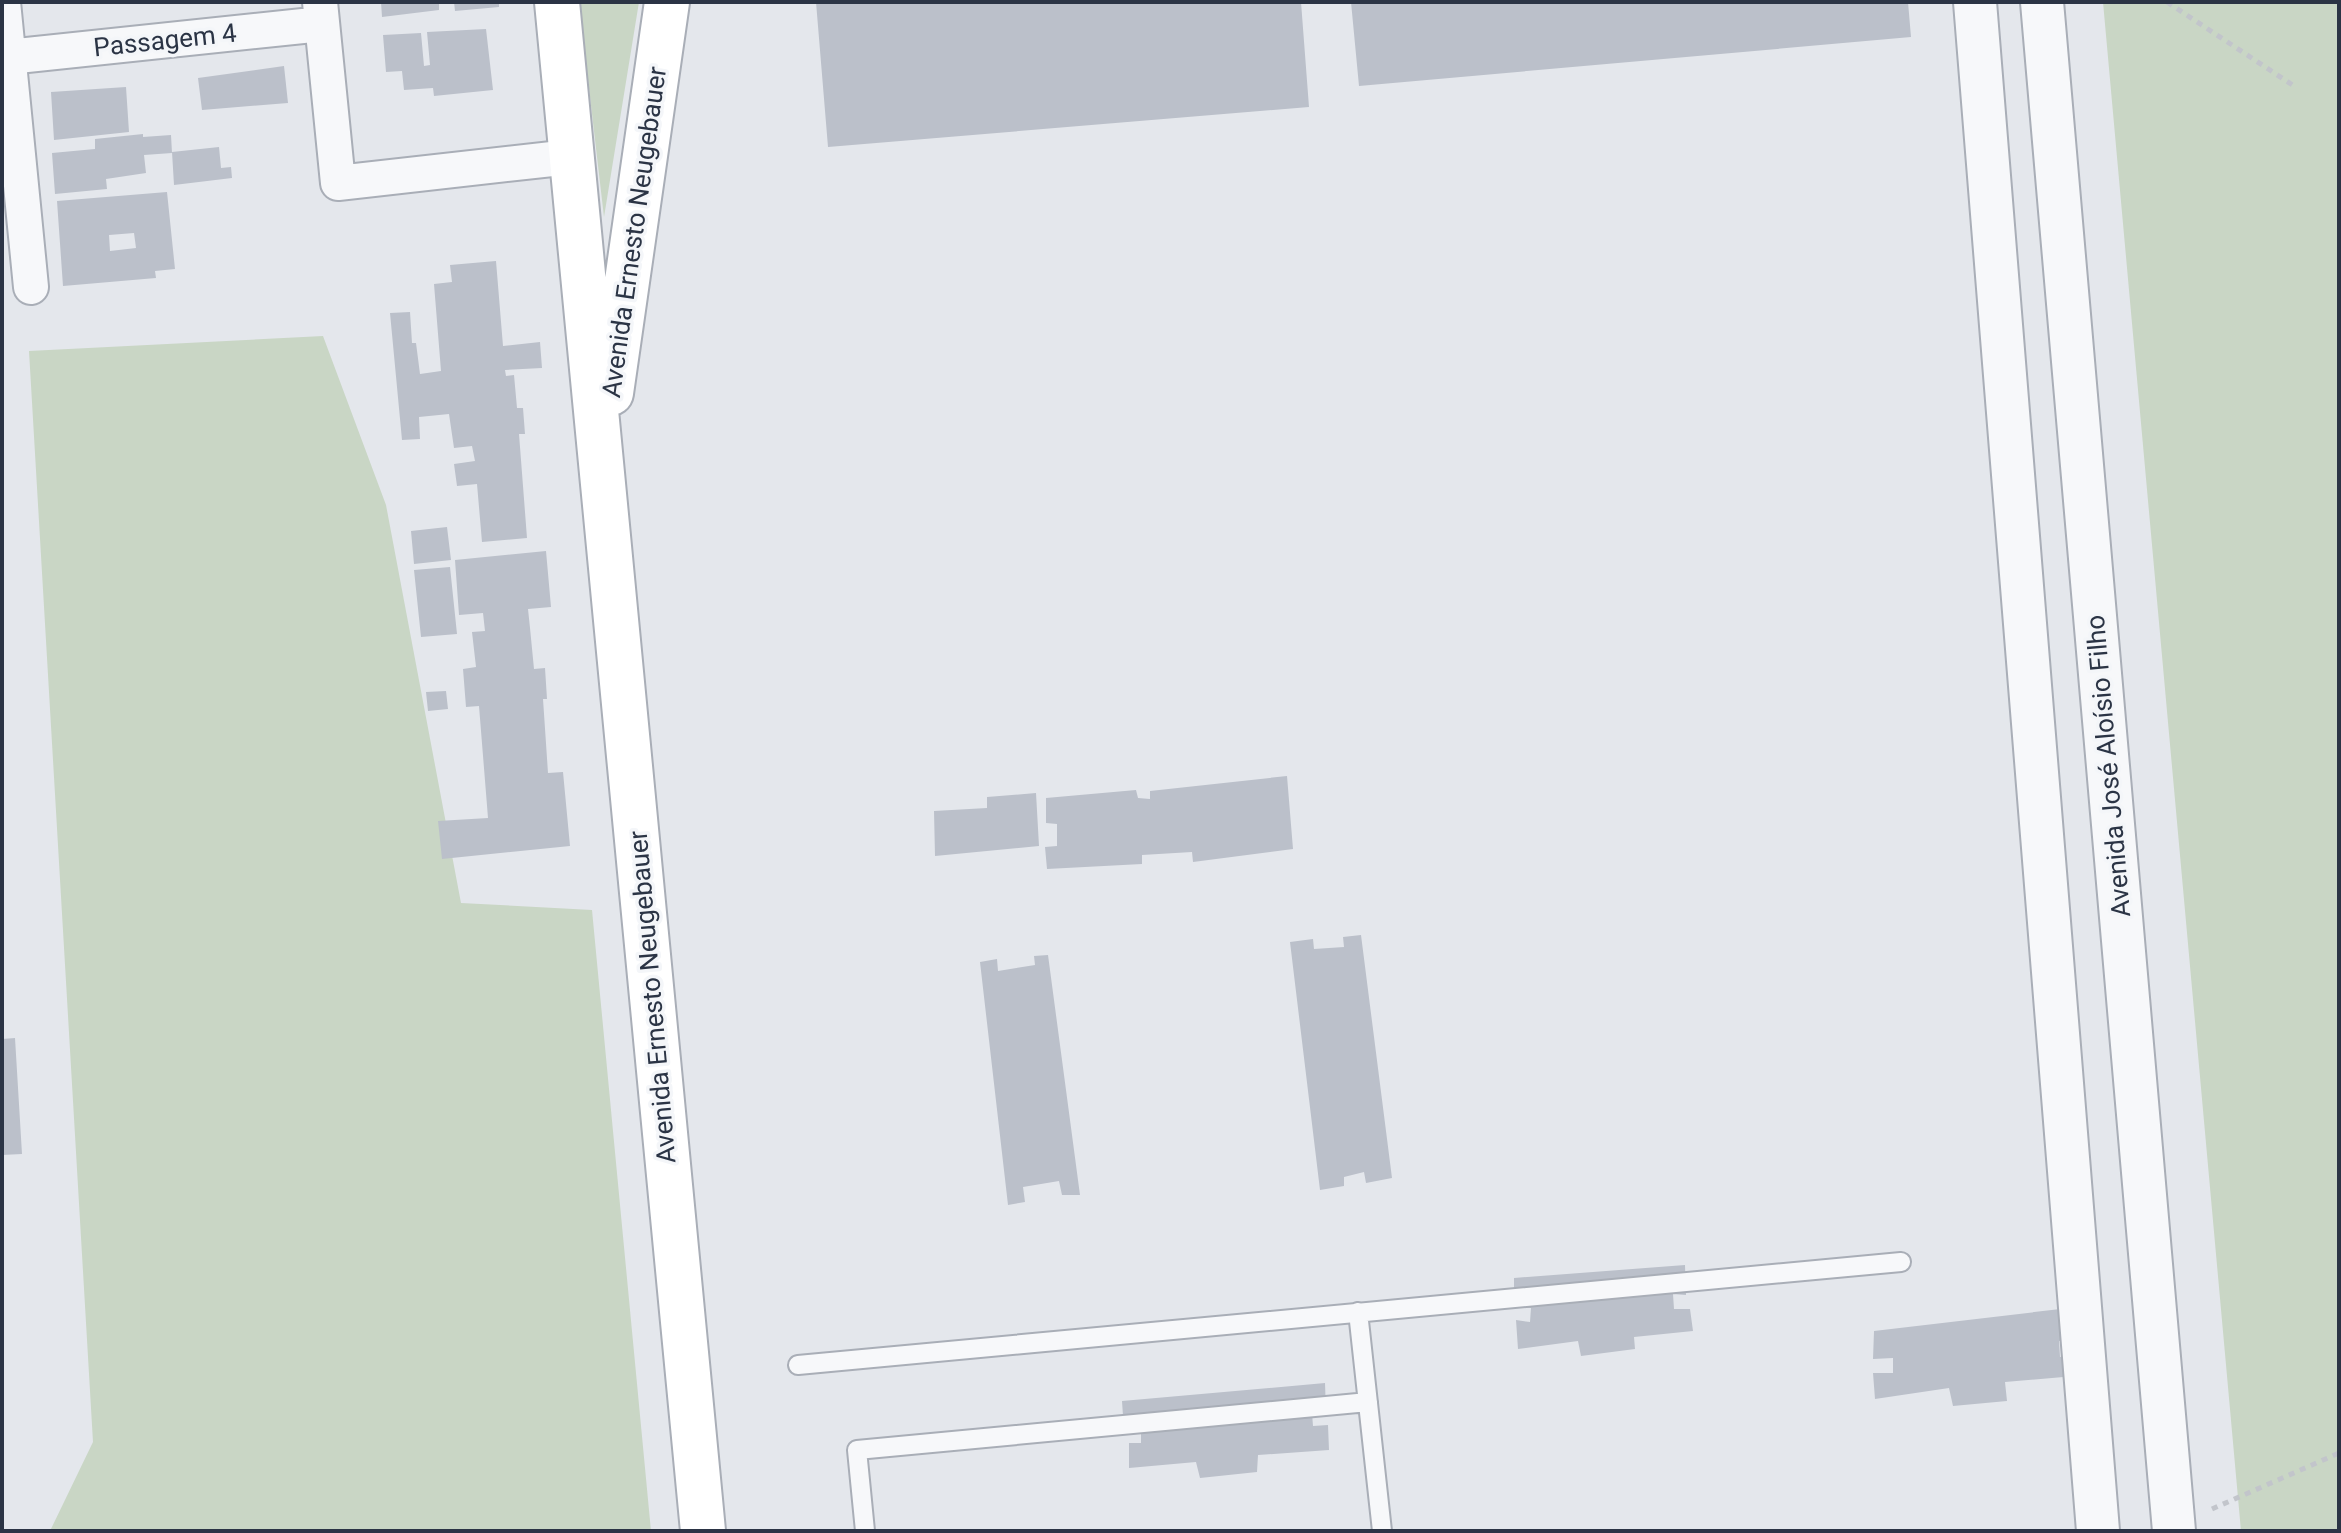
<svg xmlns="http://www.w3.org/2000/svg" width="2341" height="1533" font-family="Roboto,sans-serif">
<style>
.green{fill:#c9d6c5}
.building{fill:#bbc0ca;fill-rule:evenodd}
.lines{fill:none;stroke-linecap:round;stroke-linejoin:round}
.service-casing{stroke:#a9aeb7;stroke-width:22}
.minor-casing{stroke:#a9aeb7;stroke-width:38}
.tertiary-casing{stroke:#a9aeb7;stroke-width:46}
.secondary-casing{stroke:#a9aeb7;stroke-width:48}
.path{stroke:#c2c5cb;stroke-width:5;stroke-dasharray:6 6;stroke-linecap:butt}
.service{stroke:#f7f8fa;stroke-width:18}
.minor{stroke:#f7f8fa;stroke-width:34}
.tertiary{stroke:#f7f8fa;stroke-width:42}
.secondary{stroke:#fff;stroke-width:44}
.labels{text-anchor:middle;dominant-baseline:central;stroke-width:7;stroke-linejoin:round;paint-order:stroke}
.street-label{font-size:26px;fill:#2b3445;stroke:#f4f6f9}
</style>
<rect width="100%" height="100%" fill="#e4e7ec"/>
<!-- green -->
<path class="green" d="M579 2H639L604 217Z
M2103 2H2339V1531H2241Z
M323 336 386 505 461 903 592 910 651 1531H50L93 1442 29 351Z"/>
<!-- building -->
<path class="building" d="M381 2H439V10L382 17Z
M454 2H499V7L455 11Z
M816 2H1301L1309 107 828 147Z
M1351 2H1908L1911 37 1359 86Z
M486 29 493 90 434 96 433 88 404 90 402 71 386 72 383 35 421 33 424 66 430 65 427 32Z
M284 66 288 103 202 110 198 78Z
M126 87 129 132 54 140 51 92Z
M143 134V137L171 135 172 153 144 155 146 173 106 179 107 189 55 194 52 153 95 149V139Z
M219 147 221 168 231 167 232 178 174 185 172 152Z
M167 192 175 269 155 271 156 278 63 286 57 201ZM134 233 136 248 110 251 109 235Z
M496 261 503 346 540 342 542 368 505 370 506 376 514 375 517 408H523L525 434H519L527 538 482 542 477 484 457 486 454 464 475 461 472 446 454 448 449 414 419 417 420 439 402 440 390 313 410 312 412 343H416L420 374 441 371 434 284 452 282 450 265Z
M447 527 451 560 414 564 411 531Z
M546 551 551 607 528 609 530 628 534 669 545 668 547 699H543L548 773 563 772 570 846 442 859 438 821 488 818 479 706 466 707 463 669 476 667 472 632 485 631 483 613 459 615 455 560Z
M450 567 457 634 421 637 414 570Z
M446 691 448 709 428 711 426 692Z
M1287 776 1293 849 1193 862 1192 852 1142 855V864L1047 869 1045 847 1057 846V824L1046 823V798L1136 790 1138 798 1150 799V791Z
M1036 793 1039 846 935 856 934 811 987 808V797Z
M1361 935 1392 1178 1366 1183 1364 1172 1344 1177V1186L1320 1190 1290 942 1313 939 1314 949 1344 947 1343 937Z
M1048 955 1080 1195H1062L1059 1181 1023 1187 1025 1202 1008 1205 980 962 997 959 998 971 1035 965 1034 956Z
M15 1038 22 1154 2 1155V1039Z
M1685 1265 1686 1295 1673 1294 1674 1309H1690L1693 1331 1634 1337 1635 1349 1581 1356 1578 1341 1518 1349 1516 1320 1530 1322 1531 1308 1514 1307V1278Z
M2069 1308 2072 1339 2059 1341 2060 1357 2075 1355V1376L2005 1382 2007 1401 1953 1406 1949 1388 1875 1399 1873 1373H1893V1358L1873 1359 1874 1331Z
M1325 1383 1326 1411 1312 1413 1313 1426 1328 1425 1329 1450 1258 1455 1257 1472 1200 1478 1196 1462 1129 1468V1443H1141V1431H1124L1122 1401Z"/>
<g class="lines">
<!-- service casing -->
<g class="service-casing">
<path id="service" d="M1358 1312 1382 1531
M798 1365 1901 1262
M865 1531 857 1450 1368 1402"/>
</g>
<!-- minor casing -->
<g class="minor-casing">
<path id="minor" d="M3 2 31 287
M320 2 338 183 570 157
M8 57 322 24"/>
</g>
<!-- tertiary casing -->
<g class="tertiary-casing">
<path id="tertiary" d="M1975 2 2098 1531
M2042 2 2174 1531"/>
</g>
<!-- secondary casing -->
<g class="secondary-casing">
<path id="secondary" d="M557 2 703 1531
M611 393 667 2"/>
</g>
<!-- path -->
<path class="path" d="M2167 2 2294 86
M2212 1509 2339 1453"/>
<!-- service -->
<use href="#service" class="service"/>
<!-- minor -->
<use href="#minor" class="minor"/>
<!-- tertiary -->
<use href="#tertiary" class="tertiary"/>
<!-- secondary -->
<use href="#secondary" class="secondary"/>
</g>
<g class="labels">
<!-- street labels -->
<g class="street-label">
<text transform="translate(165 40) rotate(-6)">Passagem 4</text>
<text transform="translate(634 232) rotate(-82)">Avenida Ernesto Neugebauer</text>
<text transform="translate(2108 766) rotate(-95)">Avenida José Aloísio Filho</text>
<text transform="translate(652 997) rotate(-95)">Avenida Ernesto Neugebauer</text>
</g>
</g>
<!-- border -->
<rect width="2341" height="1533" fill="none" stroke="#2b3445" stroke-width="8"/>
</svg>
